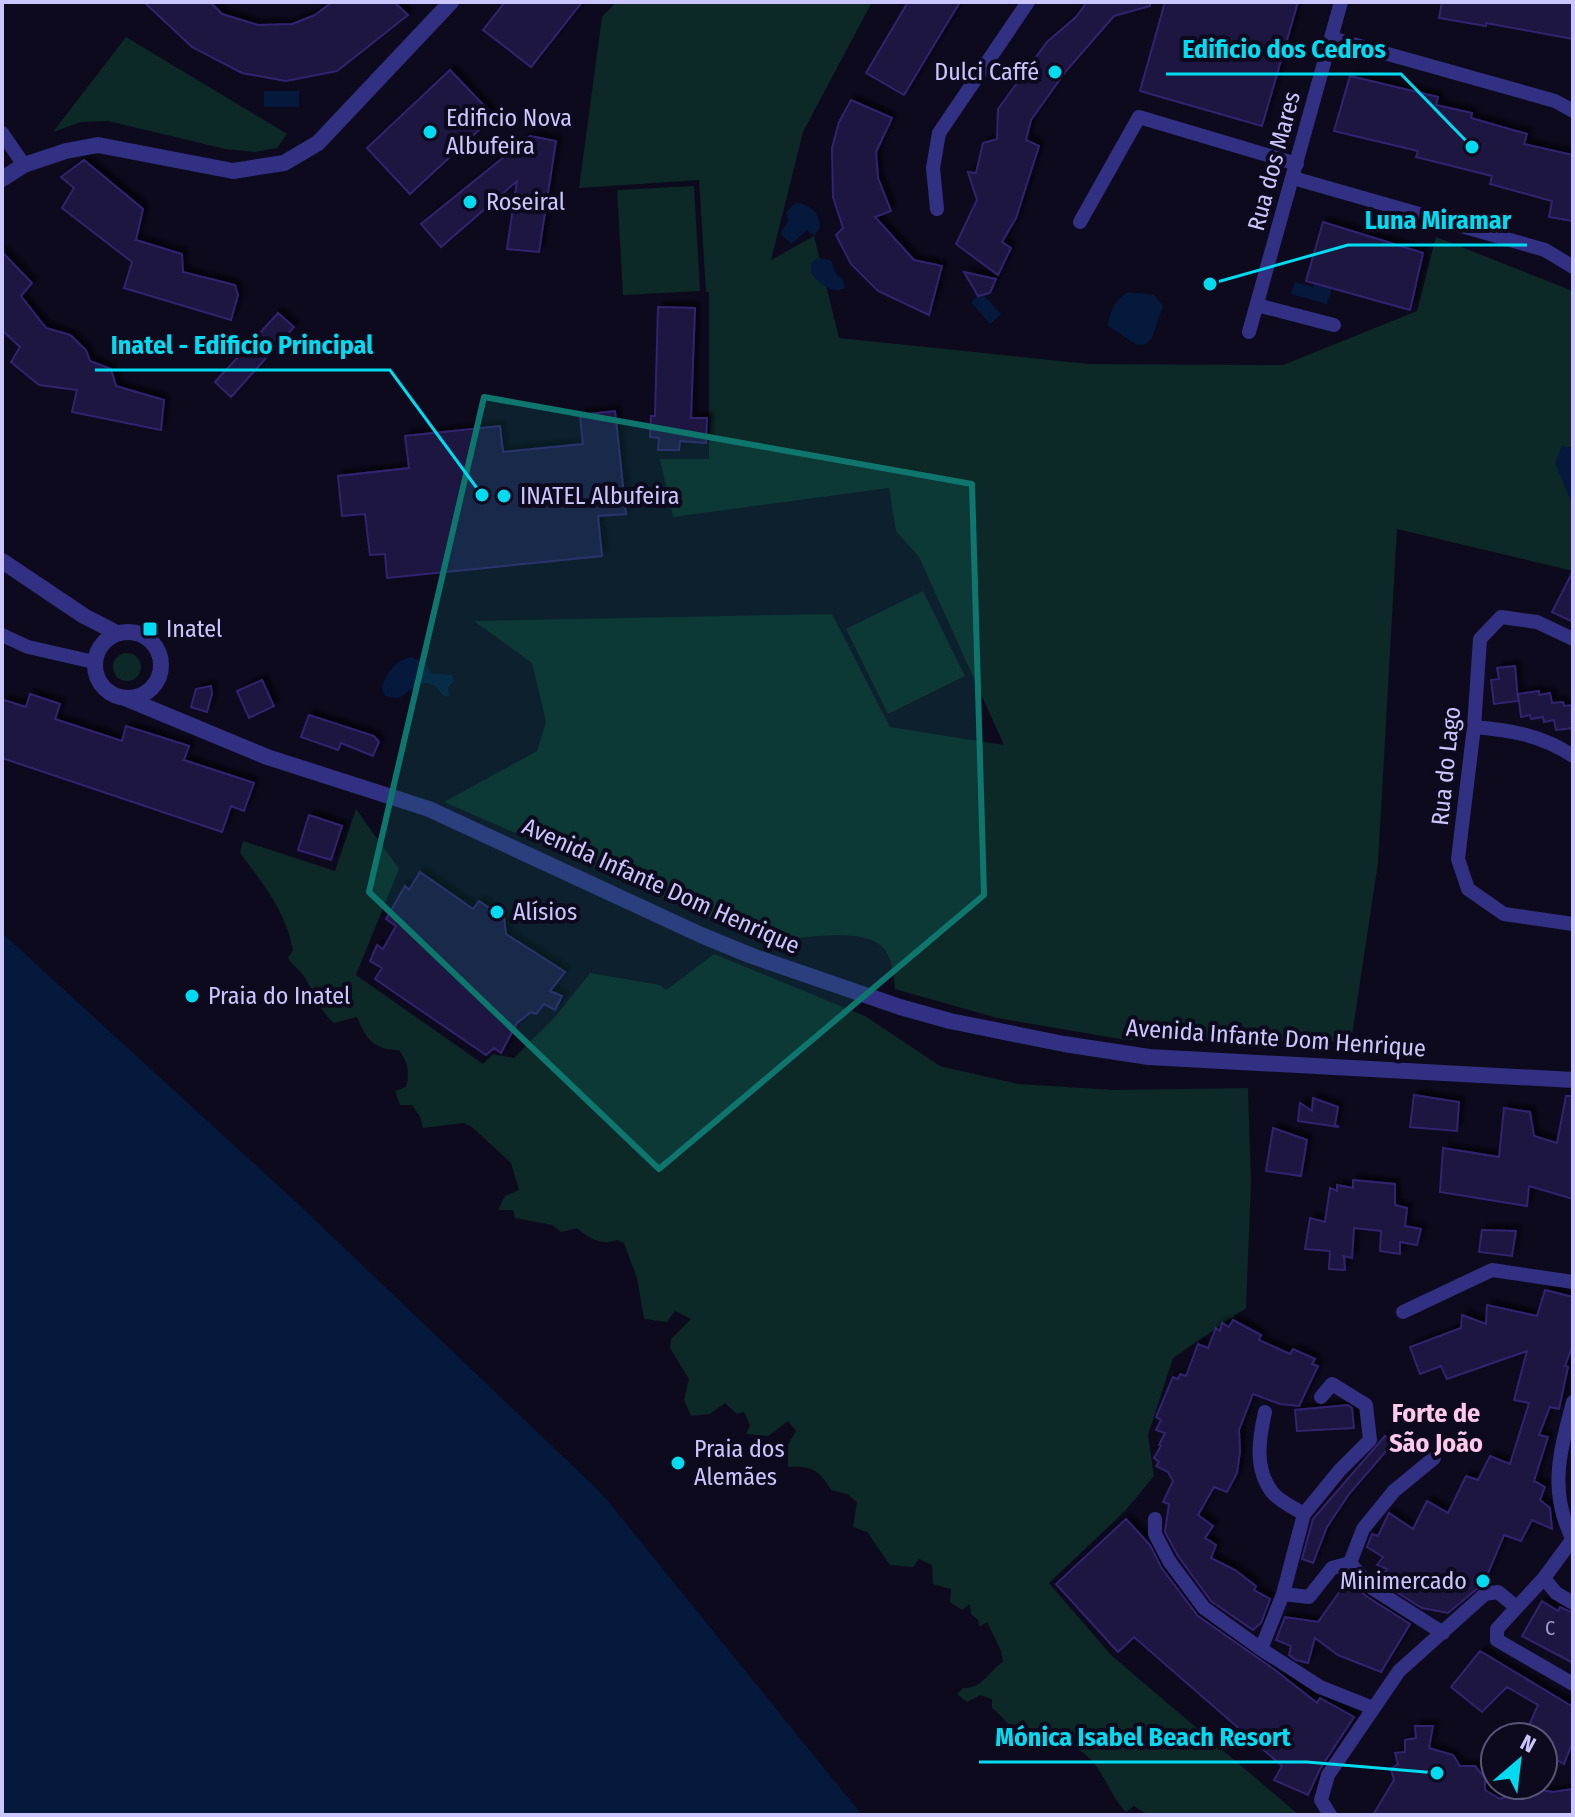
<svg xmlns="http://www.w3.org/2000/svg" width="1575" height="1817" font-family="'Fira Sans Condensed',sans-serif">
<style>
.green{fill:#0c2827}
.water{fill:#04193c}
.building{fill:#1d1440;stroke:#32246f;stroke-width:2;filter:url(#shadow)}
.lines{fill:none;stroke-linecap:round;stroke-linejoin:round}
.minor{stroke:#323082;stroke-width:14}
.tertiary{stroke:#323082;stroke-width:16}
.marked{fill:#0f766e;fill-opacity:0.2;stroke:#0f766e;stroke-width:6;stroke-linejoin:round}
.poi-dot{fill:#00dbf1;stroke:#0d0a1e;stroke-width:3}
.labels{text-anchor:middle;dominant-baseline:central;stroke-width:8;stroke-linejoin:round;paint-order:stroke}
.number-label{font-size:20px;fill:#a09acf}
.poi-label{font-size:24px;fill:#ccc6ff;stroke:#0d0a1e;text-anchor:start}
.street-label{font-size:24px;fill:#ccc6ff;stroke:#0d0a1e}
.neighbourhood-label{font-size:26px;font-weight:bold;fill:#ffc8ec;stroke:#0d0a1e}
.leader{fill:none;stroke:#00dbf1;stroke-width:3}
.callout-dot{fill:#00dbf1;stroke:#0d0a1e;stroke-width:3}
.callout-label{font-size:26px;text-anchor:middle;font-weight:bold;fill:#00dbf1;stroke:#0d0a1e;stroke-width:8;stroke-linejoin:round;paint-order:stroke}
</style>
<defs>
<filter id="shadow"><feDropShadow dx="5" dy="-5" stdDeviation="2" flood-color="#0009"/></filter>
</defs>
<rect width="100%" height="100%" fill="#0d0a1e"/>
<!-- green -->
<path class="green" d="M616 2H872L803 132 771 260 814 236 839 338 1089 364 1283 365 1417 311 1436 237 1573 291V571L1397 529 1378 863 1351 1042 1126 1040 997 1018 895 989C894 977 893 964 887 953 870 921 790 942 760 941 749 941 736 930 727 925L444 802 537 751 546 722 532 663 474 621 832 614 890 727 1004 745 919 557 896 531 889 488 673 517 660 459H709V292H706L699 180 579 188 602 17Z
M126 37 287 134 277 148 255 152 225 149 108 121 81 122 53 132Z
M694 186 700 291 623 295 617 190Z
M923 591 965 676 888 714 846 629Z
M113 667a14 14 0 1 1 28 0a14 14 0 1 1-28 0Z
M356 809 399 869 356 975 483 1064 493 1054 514 1058 555 1017 590 973 660 985 666 990 714 954 865 1016 940 1066 1018 1084 1115 1090 1248 1088 1251 1182 1246 1308 1173 1358 1148 1435 1154 1476 1125 1511 1049 1583 1111 1655 1299 1815H1148L1134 1806 1126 1812C1106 1791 1103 1763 1076 1748 1060 1739 1042 1743 1026 1737 1011 1731 1005 1718 992 1708V1699L980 1695 967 1702 957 1694 963 1688C983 1689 987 1672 1003 1662L1001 1651 987 1622 979 1627 978 1620 971 1614 970 1604 962 1610 950 1602 951 1589 933 1584 932 1565 919 1559 913 1567 890 1565 867 1532 853 1527 857 1502 847 1494 831 1490C819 1469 811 1466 788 1467V1445L796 1431 788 1421 768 1436 746 1434 750 1425 744 1412 737 1414 725 1403 710 1414 691 1416 684 1400 689 1379 670 1348 671 1339 691 1319 675 1311 667 1322 644 1319 637 1278 624 1243 617 1240C600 1246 589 1238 577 1228L561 1232 552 1225 515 1218 513 1210H498L505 1196 519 1190 511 1163 472 1127 464 1123 423 1128 420 1117 412 1105H400L395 1091 406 1087C410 1072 408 1063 399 1050 375 1050 366 1040 357 1017L334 1023C319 1011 315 994 305 978 301 971 293 966 288 958L293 950C286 912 262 882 240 853L243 841 335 871Z"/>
<!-- water -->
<path class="water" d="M264 91H299V107H264Z
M796 202C812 207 819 211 820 228L814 236 807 230 792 244 780 234 788 221 786 213Z
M817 258 831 260 836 274 843 280 845 288C831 295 819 283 811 273V264Z
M1295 282 1313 287 1315 283 1332 288 1327 304 1291 294Z
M1128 292 1154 295 1163 306 1152 338 1146 344 1137 345 1108 326C1109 312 1116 299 1128 292Z
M982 293 1001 314 990 324 971 302Z
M1562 446 1573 448V506L1555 463Z
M412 657 425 663 431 673 452 675 454 681 448 688 449 696 445 697C441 694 439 690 436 687 420 675 410 693 398 698L385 696 382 688C386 672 396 660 412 657Z
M2 933 296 1202 602 1494 862 1815H2Z"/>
<!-- building -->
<path class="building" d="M144 2H210L222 14 258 25 292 24 315 15 332 2H394L408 15 337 71 286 81 242 73 192 47Z
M505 2H582L531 67 483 30Z
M908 2H960L904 95 866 73Z
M1087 2H1150V6L1114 16 1066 71 1031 120 1026 140 1039 146 1016 218 1002 242 1011 248 998 275 956 244 977 200 968 172 976 173 983 143 997 139 998 109 1047 42 1076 17Z
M1165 2H1298L1262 126 1140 91Z
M1442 2H1573V39L1486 23V26L1439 18Z
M450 70 494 116 410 194 367 148Z
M1350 76 1438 97 1436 105 1472 113 1471 118 1527 134 1524 144 1573 155V221L1549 217 1552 201 1490 184 1492 176 1416 157 1418 151 1334 131Z
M851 100 892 118 876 152 878 178 891 211 875 217 914 260 942 266 929 315 878 291 851 264 836 235 843 228 833 197 832 148 839 122Z
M530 136 556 141 539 252 507 249 517 181 441 247 421 224Z
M84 160 143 209 136 240 182 254 183 272 235 285 238 295 231 320 124 288 132 262 62 208 74 188 61 177Z
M1323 222 1423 253 1410 310 1306 281Z
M2 252 32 283 21 296 46 328 70 335 86 350 90 361 111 369 116 386 164 400 161 430 72 412 77 390 39 385 11 362 20 347 2 330Z
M964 272 996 279 990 293 978 296Z
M658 307 695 308 691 418H707L706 443 680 441 679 450H658L659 438 650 437 651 416H655Z
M278 313 294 327 231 397 215 382Z
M615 411 626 514 598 516 602 556 387 578 385 554 370 555 365 514 342 516 338 476 409 468 405 436 500 426 503 452 583 444 580 415Z
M1573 571V622L1552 612Z
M1515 666 1518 701 1494 704 1491 680 1499 679 1497 668Z
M262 680 274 706 249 718 237 691Z
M211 686 212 694 207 712 191 707 196 689Z
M1539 691V695L1550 693 1552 703 1563 702 1564 706 1573 705V728L1556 730 1554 720 1544 722 1543 717 1531 719 1530 715 1521 717 1518 694Z
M30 694 60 704 55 719 122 741 126 726 189 746 184 760 254 783 244 811 231 806 222 832 2 758V707L4 700 26 707Z
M309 715 374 736 379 742 373 756 341 743 338 750 301 737Z
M309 815 342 826 331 860 298 850Z
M420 872 473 909 479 901 504 918 506 934 565 972 550 991 562 996 555 1010 544 1004 536 1014 531 1012 517 1023 501 1053 494 1048 486 1055 375 979 382 968 370 961 377 945 383 949 396 926 386 919 405 886 409 890Z
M1414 1095 1459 1102 1457 1131 1410 1127Z
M1566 1096H1573V1199L1529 1186 1527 1206 1440 1192 1443 1148 1499 1157 1504 1108 1530 1112 1534 1136 1557 1143Z
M1313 1098 1338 1107 1335 1125 1339 1127 1298 1121 1300 1103 1312 1111Z
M1273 1128 1307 1140 1301 1176 1266 1171Z
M1353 1180 1395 1184V1205L1407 1208 1405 1226 1421 1229 1417 1245 1400 1242V1254L1380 1251 1381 1231 1354 1228 1352 1258 1344 1256 1345 1270 1329 1269 1330 1251 1305 1249 1310 1218 1325 1222 1330 1188 1337 1191V1185L1353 1188Z
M1482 1230 1516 1231 1512 1256 1479 1252Z
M1545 1290 1573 1297V1344L1565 1366 1568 1367 1559 1409 1550 1407 1539 1435 1548 1437 1534 1481 1545 1487 1540 1500 1550 1508 1552 1529 1532 1520 1521 1541 1504 1535 1484 1583 1448 1613 1422 1608 1379 1581 1387 1569 1377 1565 1383 1557 1367 1547 1372 1534 1378 1536 1389 1513 1413 1529 1427 1501 1448 1513 1466 1476 1478 1480 1490 1456 1510 1464 1529 1403 1514 1400 1527 1351 1447 1379 1441 1366 1420 1374 1410 1347 1461 1328 1462 1315 1486 1324 1487 1305 1537 1316Z
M1233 1320 1261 1335 1259 1340 1290 1354 1293 1349 1315 1359 1312 1364 1318 1366 1299 1406 1280 1404 1253 1394 1239 1430 1240 1452 1237 1473 1227 1492 1214 1487 1198 1515 1213 1526 1205 1538 1216 1545 1211 1558 1235 1570 1256 1586 1254 1590 1270 1599 1261 1623 1253 1630 1211 1601 1178 1556 1165 1532 1169 1504 1163 1502 1173 1481 1168 1472 1156 1466 1159 1462 1154 1458 1161 1446 1159 1445 1165 1433 1156 1430 1161 1420 1156 1417 1173 1377 1178 1379 1180 1374 1186 1376 1198 1344 1208 1348 1216 1328 1220 1331 1222 1323 1229 1327Z
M1348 1405 1352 1408 1354 1428 1297 1431 1295 1410Z
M1385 1436 1393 1443 1349 1494 1327 1527 1313 1563 1302 1559 1313 1519Z
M1126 1519 1150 1545 1161 1567 1198 1616 1275 1670 1317 1703 1320 1698 1354 1717 1320 1769 1308 1795 1274 1780 1282 1766 1134 1637 1118 1652 1056 1584Z
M1348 1580 1366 1596 1410 1624 1381 1672 1338 1655 1315 1638 1308 1663 1296 1660 1289 1655 1291 1646 1276 1640 1285 1617 1318 1622Z
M1542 1601 1558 1611 1560 1607 1573 1613V1663L1522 1636Z
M1480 1651 1573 1707V1741L1564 1764 1543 1752V1737H1524L1538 1705 1507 1687 1482 1712 1451 1687Z
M1415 1726H1433L1429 1748 1453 1755 1460 1766H1475L1485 1778V1790L1500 1799 1530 1788 1553 1792 1573 1789V1815H1373L1394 1780 1391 1769 1398 1764 1395 1753 1405 1752V1740L1416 1738Z"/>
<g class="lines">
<!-- minor -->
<path class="minor" d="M1331 38 1555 101 1573 111
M2 133 24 165
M1293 178 1545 250 1573 267
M937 209 933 168 939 133 1028 2
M1080 222 1139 117 1297 164
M1257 305 1334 325
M1249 332 1341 2
M2 635 28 647 94 662
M1573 639 1537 622 1501 617 1480 639 1474 727 1458 859 1468 889 1504 914 1573 924
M1474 727C1510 730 1542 735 1573 756
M1403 1312 1492 1270 1573 1282
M1573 1402C1560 1452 1548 1491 1573 1540
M1265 1412C1259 1439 1254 1468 1272 1492 1279 1501 1294 1508 1304 1514
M1434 1458 1394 1491 1363 1529 1350 1563 1372 1588 1443 1633
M1155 1519V1534L1169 1561 1204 1608 1261 1649 1320 1687 1373 1708
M1572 1540 1544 1578 1497 1629V1640L1573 1684
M1544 1578 1556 1593 1573 1603
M1283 1594 1309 1597 1332 1568 1350 1563
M1261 1649 1283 1594 1304 1514 1340 1470 1370 1440 1366 1405 1332 1384 1321 1397
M1330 1815 1321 1800 1328 1775 1399 1671 1485 1594 1498 1592 1516 1607"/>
<!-- tertiary -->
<path class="tertiary" d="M2 179 24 165 66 151 98 145 233 171 284 163 318 143 451 2
M2 561 84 616 117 633
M95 665a33 33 0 1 1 66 0a33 33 0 1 1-66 0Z
M125 698 267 757 429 809 701 935 752 956 900 1007 950 1021 1064 1044 1149 1057 1573 1080"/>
</g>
<!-- marked area -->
<path class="marked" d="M484 397 972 484 984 895 659 1169 369 892Z"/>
<!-- markers -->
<g class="poi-dot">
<circle cx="1055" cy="72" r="8"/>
<circle cx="430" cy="132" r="8"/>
<circle cx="470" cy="202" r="8"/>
<circle cx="504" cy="496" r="8"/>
<rect x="142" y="621" width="16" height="16" rx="4"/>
<circle cx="497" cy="912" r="8"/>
<circle cx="192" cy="996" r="8"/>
<circle cx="678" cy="1463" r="8"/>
<circle cx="1483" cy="1581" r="8"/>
</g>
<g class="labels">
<!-- number labels -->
<g class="number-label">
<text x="1550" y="1628">C</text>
</g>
<!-- poi labels -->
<g class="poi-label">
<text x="1039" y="72" text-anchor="end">Dulci Caffé</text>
<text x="446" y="118">Edificio Nova<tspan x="446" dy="28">Albufeira</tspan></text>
<text x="486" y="202">Roseiral</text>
<text x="520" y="496">INATEL Albufeira</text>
<text x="166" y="629">Inatel</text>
<text x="513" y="912">Alísios</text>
<text x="208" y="996">Praia do Inatel</text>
<text x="694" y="1449">Praia dos<tspan x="694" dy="28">Alemães</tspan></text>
<text x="1467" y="1581" text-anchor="end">Minimercado</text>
</g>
<!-- street labels -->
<g class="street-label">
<text transform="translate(1274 161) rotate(-75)">Rua dos Mares</text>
<text transform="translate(1446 766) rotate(-84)">Rua do Lago</text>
<text transform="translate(661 886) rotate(24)">Avenida Infante Dom Henrique</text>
<text transform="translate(1276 1038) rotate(4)">Avenida Infante Dom Henrique</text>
</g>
<!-- neighbourhood labels -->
<g class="neighbourhood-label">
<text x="1436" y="1413">Forte de<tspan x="1436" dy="30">São João</tspan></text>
</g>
</g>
<!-- callouts -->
<path class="leader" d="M1472 147L1401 74H1166M1210 284L1348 245H1527M482 495L390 370H95M1437 1773L1307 1762H979"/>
<g class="callout-dot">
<circle cx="1472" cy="147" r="8"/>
<circle cx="1210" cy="284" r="8"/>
<circle cx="482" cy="495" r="8"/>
<circle cx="1437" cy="1773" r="8"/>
</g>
<g class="callout-label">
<text x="1284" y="58">Edificio dos Cedros</text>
<text x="1438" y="229">Luna Miramar</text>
<text x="242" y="354">Inatel - Edificio Principal</text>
<text x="1143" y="1746">Mónica Isabel Beach Resort</text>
</g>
<!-- border -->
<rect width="1575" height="1817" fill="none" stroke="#ccc6ff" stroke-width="8"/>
<!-- north arrow -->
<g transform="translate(1519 1761) rotate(28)"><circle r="38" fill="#0d0a1e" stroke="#595578" stroke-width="2"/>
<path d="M0-6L14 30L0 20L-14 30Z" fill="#00dbf1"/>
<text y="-12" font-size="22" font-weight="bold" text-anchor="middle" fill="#ccc6ff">N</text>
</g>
</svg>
